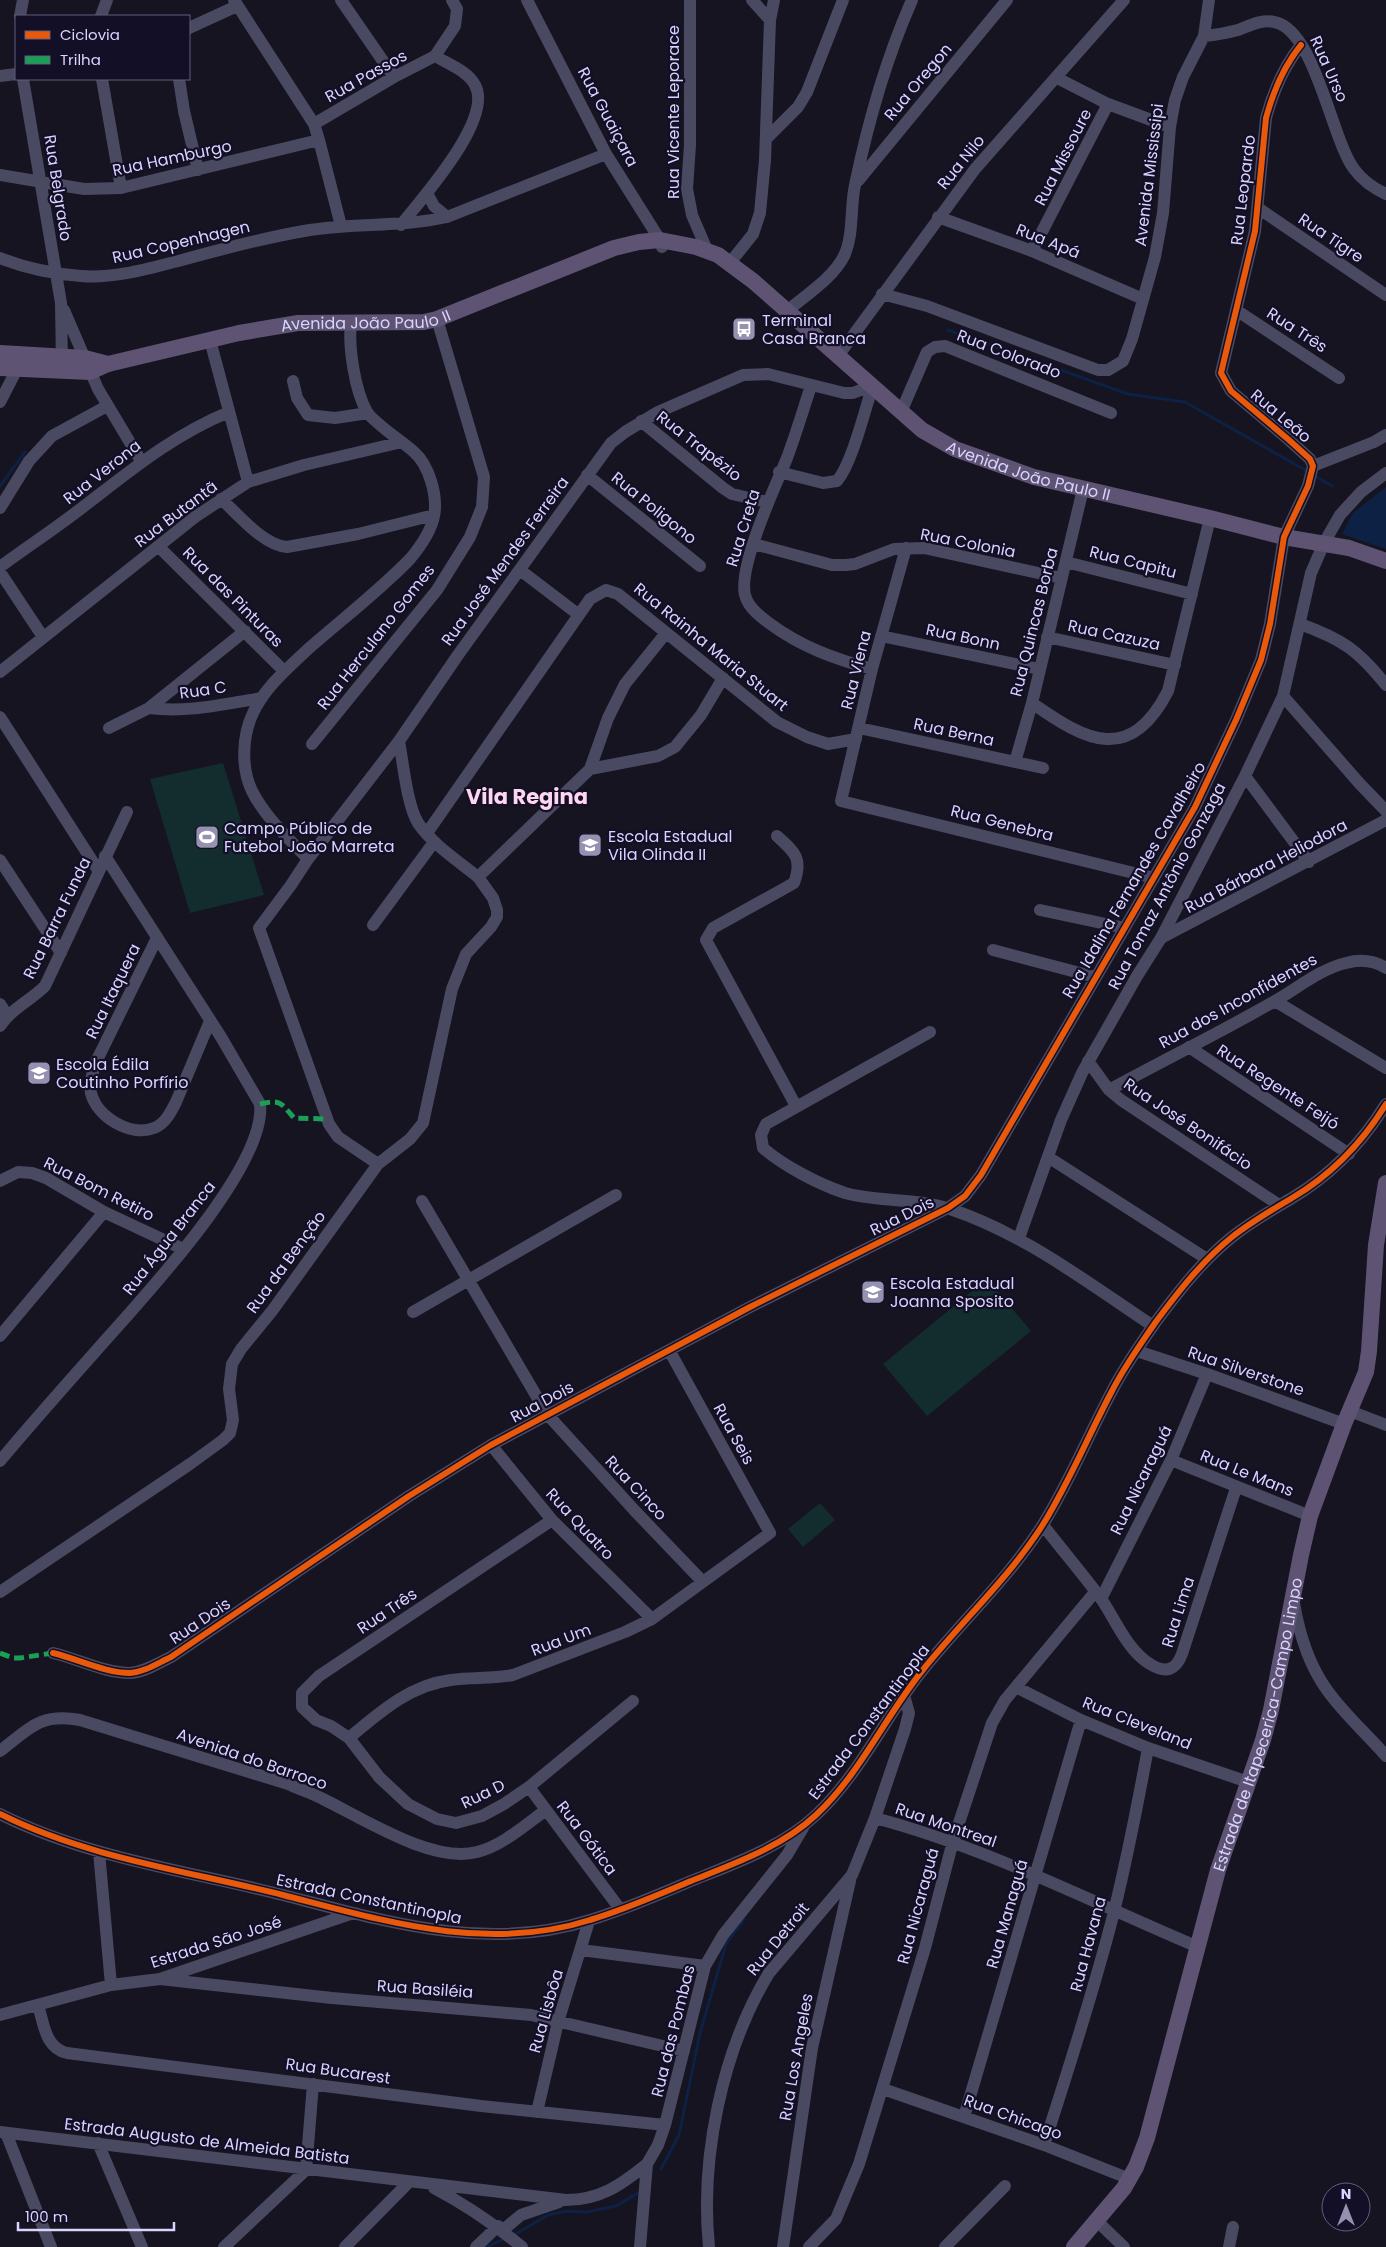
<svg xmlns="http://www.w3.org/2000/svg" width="1386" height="2247" font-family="Poppins,sans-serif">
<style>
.garden{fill:#132c2d}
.water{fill:#0d2144}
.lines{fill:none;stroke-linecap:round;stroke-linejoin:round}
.stream{stroke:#0d2144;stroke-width:3}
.minor{stroke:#4a4962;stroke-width:12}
.major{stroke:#5e5373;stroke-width:16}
.quiet{stroke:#1a9f57;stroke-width:5;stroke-dasharray:10 5;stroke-linecap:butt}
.cycleway-casing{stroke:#130f26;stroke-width:9}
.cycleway{stroke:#e8590c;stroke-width:6}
.labels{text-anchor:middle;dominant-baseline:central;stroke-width:4.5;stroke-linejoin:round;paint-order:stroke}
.street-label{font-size:16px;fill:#d9d4ff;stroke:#130f26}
.poi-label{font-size:16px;fill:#d9d4ff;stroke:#130f26;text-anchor:start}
.district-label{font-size:21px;font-weight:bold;fill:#ffd6f0;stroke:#130f26}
</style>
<rect width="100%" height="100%" fill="#161421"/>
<!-- garden -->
<path class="garden" d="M223 763 264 895 190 913 150 779Z
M987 1279 1031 1331 927 1416 883 1364Z
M820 1503 835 1520 803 1547 788 1529Z"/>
<!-- water -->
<path class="water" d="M1386 487V549L1342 534 1353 513Z"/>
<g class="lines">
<!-- stream -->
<path class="stream" d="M948 330 1128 394 1185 402 1307 471
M1315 476 1332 486
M0 486 25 452
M661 2169 679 2135 700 2033 726 1944 744 1919
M514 2235 548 2215 566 2211 587 2212 616 2206 638 2193
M486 2247 506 2238"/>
<!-- minor -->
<path class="minor" d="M234 0 314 124 319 140 341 226
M341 0 394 77
M527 0 606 154 660 240 662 247
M690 0V145L687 189 692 215 707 250
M752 0 770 20
M20 16 23 0
M101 16 107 0
M189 28 237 6
M1204 36C1215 35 1227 33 1238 30 1249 26 1262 19 1274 22 1315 29 1331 138 1354 169 1362 180 1373 188 1386 194
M0 76 16 74
M1057 78 1108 104 1170 127
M23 79 61 303 62 365
M102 79 121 188
M179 79 184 111 198 170
M314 124 394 77 435 56 455 26 457 9 452 0
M766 139 798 107 807 92 843 0
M0 175 84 189 121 188 319 140
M858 181 1007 0
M427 193 434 206 447 217
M1258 208 1386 295
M938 217 1032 251 1143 299
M401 225C422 198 494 119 475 85 468 71 448 64 435 56
M1032 251 1108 104
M0 258C25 268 55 274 81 276 115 279 150 268 182 260 222 249 263 238 304 231 352 222 399 228 447 217L606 154
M729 264 753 234 760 213 765 160 770 20 774 0
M882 294 927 306 1098 370H1108L1123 361 1132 339 1155 257 1163 213 1170 127 1175 100 1183 77 1204 36 1209 0
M64 310 98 389 141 461
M1236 310 1339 378
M787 311C806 295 833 278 844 256 854 235 850 207 855 185 868 122 886 59 912 0
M210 340 248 482
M838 356 975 169 1124 0
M293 381 297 398 308 415 335 418 368 413
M811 386C803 410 796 434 787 458 776 485 735 572 746 598 750 609 761 617 769 623 801 647 835 659 872 669
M0 402 17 369V362
M901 412 927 352 935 347 945 346 1111 413
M641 421 723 488 732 494 767 502
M1313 466 1374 442 1386 435
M779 472 823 483 837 481C852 464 865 409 873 385
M587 475 700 566
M221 499C239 515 263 545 287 547L358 534 434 515
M0 508 29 461 52 436 107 406
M754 544 832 565H846L855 564 894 549 924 548 1061 578
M159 547 284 671
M906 548 872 669 841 801 1154 878
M1066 562 1192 594
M0 567C27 547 56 528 83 507 130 471 173 435 229 412
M520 570 579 615
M0 572 43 637
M1300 624C1342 639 1358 650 1386 685
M881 636 1039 669
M1047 637 1175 665
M0 672 195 517 248 482 304 465 402 442
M1283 696 1360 784 1386 811
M1032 703C1086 741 1130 765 1168 691L1210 518
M149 708C189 713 223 704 262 698
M0 717 98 870
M109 728 149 708 245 631
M859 728 1043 768
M399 741C403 762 407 805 418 823 433 845 457 860 478 877L590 769 658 756 675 747 701 715 723 678
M312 744 437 590 470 537 482 507 484 477 437 319
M1015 762 1032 703 1083 489
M590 769 608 718 625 684 666 633
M1245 776 1309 862
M427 833 590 599 606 590 618 594 777 722 807 737 828 744 856 739
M777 836C795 852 803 859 794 883L713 928 706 940 796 1106
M308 859C288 838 265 817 252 791 241 768 242 736 253 713 265 687 287 669 307 650 341 620 378 592 410 559 420 547 431 532 434 516 438 496 429 465 414 452 404 443 373 422 367 412 355 391 348 347 351 322
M0 860 61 953
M1040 910 1125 928
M373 925 434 842
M157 938 96 1062C93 1072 89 1082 91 1093 97 1117 130 1137 154 1128 165 1124 171 1112 176 1102L210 1021
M1161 938 1386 820
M993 950 1095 977
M1275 1001 1386 1068
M0 1004 7 1015
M0 1026C11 1009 30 1001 45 986L127 812
M930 1032 766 1124 761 1135 763 1148C784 1166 818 1184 845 1193 876 1202 919 1198 950 1209 1025 1234 1088 1283 1153 1326
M1189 1047 1349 1154
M1088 1061 1109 1090 1121 1100 1279 1205
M1109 1090C1164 1060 1221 1032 1275 1001 1298 988 1320 969 1346 963 1360 959 1373 960 1386 968
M1048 1157 1207 1259
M378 1164 338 1137 329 1124 259 928 291 885 308 859 399 741 458 655 611 443 625 432 658 412 743 375 768 374 844 393H853L873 385
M0 1181 18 1172 32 1173 46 1178 104 1212 183 1249
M422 1201 547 1414 635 1511 703 1582
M1019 1238 1061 1120 1082 1073 1137 976 1161 938 1245 776 1283 696 1311 573 1324 543 1340 515 1361 492 1386 473
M413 1312 616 1195
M0 1336 104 1212
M1137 1351 1207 1374 1344 1424
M1350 1411 1386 1425
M491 1445 552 1520 652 1619
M1171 1460 1310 1516
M0 1461C31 1424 63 1388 95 1352 137 1304 267 1168 260 1104L221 1037 105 856
M552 1520 319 1676 302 1693V1707L316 1720 331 1726 349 1738 379 1777 408 1804 437 1819 456 1823 482 1816 504 1804 529 1787 633 1701
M1043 1525C1062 1550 1083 1574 1102 1600 1116 1621 1128 1651 1150 1664 1166 1674 1176 1670 1182 1654L1236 1488
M0 1592 190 1464 223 1440 230 1433 233 1420 229 1389 232 1364 241 1349 272 1311 378 1164 410 1139 423 1123 452 989 466 954 491 927 497 917V910L493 898 478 877
M1101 1599 1171 1460 1207 1374
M1294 1603C1299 1633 1309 1665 1327 1690 1344 1714 1367 1734 1386 1756
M53 1653C78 1659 105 1673 130 1673 145 1672 158 1663 171 1657L409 1496 491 1445 750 1307 948 1208 965 1196 981 1175 1195 807 1236 720 1261 660 1270 624 1284 537 1308 486 1313 466 1310 459 1289 440 1231 391 1221 373 1255 231 1266 118C1273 92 1284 66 1301 45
M1016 1687 1081 1720 1148 1748 1248 1782
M349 1738C380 1712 410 1685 451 1680 472 1677 492 1679 513 1675L625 1632 652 1619 770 1533 669 1350
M0 1751C30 1728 40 1713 80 1720L288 1784C299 1789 312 1793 323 1799 362 1818 433 1864 477 1852 502 1846 525 1825 546 1810
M529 1787 620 1909
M0 1814C88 1858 188 1871 283 1895 384 1921 487 1953 590 1920 624 1910 658 1895 691 1881 733 1864 782 1847 816 1815 860 1774 885 1717 922 1671 961 1622 1008 1579 1042 1526 1069 1483 1088 1436 1112 1391 1124 1367 1140 1345 1155 1323 1178 1292 1202 1261 1232 1237 1251 1222 1272 1210 1292 1198 1331 1175 1362 1143 1386 1104
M875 1818C988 1848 1091 1902 1198 1947
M99 1852 111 1985
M581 1950 705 1966
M160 1979 332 1998 531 2015 684 2051
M38 2005C44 2024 45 2048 67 2053L481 2106 665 2125
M0 2015 111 1985 160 1979 353 1913
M883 2089 1044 2145 1130 2179
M537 2112 558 2022 589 1921
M964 2117 1081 1720
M0 2132 566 2200C600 2200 621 2185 647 2164
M6 2133 51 2247
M98 2143 142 2247
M1044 2145C1069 2068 1094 1990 1114 1912 1127 1858 1138 1803 1148 1748
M434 2188C466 2205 494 2224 522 2247
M1097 2221 1124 2247
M503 2230 521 2215 559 2202
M224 2247 306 2170 313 2084
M345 2247 409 2182
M476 2247 498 2226
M640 2247 647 2164 658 2145 665 2125 705 1966 723 1935 787 1855 803 1828
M709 2247C700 2158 722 2050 769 1973L852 1875 875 1818 905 1729 909 1713 904 1695
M783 2247 812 2048 850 1881
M809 2247 836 2219 859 2164 925 1948 953 1841 992 1723 1005 1700 1095 1592
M945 2247 1005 2186
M1229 2247 1233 2227"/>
<!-- major -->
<g class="major">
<path d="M0 353 85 358 108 364"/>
<path id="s1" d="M0 368 90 372 108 364 239 333 298 323 424 322 437 319 614 248 639 242 660 240 696 247 718 255 753 281 922 430 955 449 1034 477 1210 518 1284 537 1349 548 1386 561"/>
<path id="s2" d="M1074 2247 1124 2188 1136 2167 1147 2138 1218 1870 1263 1740 1271 1710 1301 1555 1310 1516 1344 1424 1366 1372 1369 1351 1376 1245 1386 1183"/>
</g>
<!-- quiet -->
<path class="quiet" d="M260 1104C281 1099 281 1103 294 1118L327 1119
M0 1653 13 1658H20L53 1653"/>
<!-- cycleway casing -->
<g class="cycleway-casing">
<path id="cycleway" d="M53 1653C78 1659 105 1673 130 1673 145 1672 158 1663 171 1657L409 1496 491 1445 750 1307 948 1208 965 1196 981 1175 1195 807 1236 720 1261 660 1270 624 1284 537 1308 486 1313 466 1310 459 1289 440 1231 391 1221 373 1255 231 1266 118C1273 92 1284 66 1301 45
M0 1814C88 1858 188 1871 283 1895 384 1921 487 1953 590 1920 624 1910 658 1895 691 1881 733 1864 782 1847 816 1815 860 1774 885 1717 922 1671 961 1622 1008 1579 1042 1526 1069 1483 1088 1436 1112 1391 1124 1367 1140 1345 1155 1323 1178 1292 1202 1261 1232 1237 1251 1222 1272 1210 1292 1198 1331 1175 1362 1143 1386 1104"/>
</g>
<!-- cycleway -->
<use href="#cycleway" class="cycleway"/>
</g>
<!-- icons -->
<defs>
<g id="bus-square" transform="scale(1.25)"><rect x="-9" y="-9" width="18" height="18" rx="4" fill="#9591b1" stroke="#130f26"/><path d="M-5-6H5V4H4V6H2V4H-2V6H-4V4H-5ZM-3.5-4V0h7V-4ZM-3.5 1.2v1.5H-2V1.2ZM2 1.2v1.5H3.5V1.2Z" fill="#fff"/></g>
<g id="stadium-square" transform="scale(1.25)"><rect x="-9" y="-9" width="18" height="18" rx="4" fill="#9591b1" stroke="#130f26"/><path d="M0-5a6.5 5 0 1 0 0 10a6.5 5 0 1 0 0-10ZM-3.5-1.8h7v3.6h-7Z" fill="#fff"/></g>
<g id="school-square" transform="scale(1.25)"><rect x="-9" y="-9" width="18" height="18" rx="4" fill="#9591b1" stroke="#130f26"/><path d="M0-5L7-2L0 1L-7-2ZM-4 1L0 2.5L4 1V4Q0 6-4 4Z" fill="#fff"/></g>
</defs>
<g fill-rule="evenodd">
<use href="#bus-square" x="744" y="329"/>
<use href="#stadium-square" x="207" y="837"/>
<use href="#school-square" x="590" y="845"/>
<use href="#school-square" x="39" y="1073"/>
<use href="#school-square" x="873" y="1292"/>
</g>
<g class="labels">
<!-- street labels -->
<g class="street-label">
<text transform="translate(1329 69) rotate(66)">Rua Urso</text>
<text transform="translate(366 76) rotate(-29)">Rua Passos</text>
<text transform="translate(918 82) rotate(-50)">Rua Oregon</text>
<text transform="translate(673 112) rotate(-90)">Rua Vicente Leporace</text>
<text transform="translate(608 117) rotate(62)">Rua Guaiçara</text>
<text transform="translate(1063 157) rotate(-63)">Rua Missoure</text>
<text transform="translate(172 158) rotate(-12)">Rua Hamburgo</text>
<text transform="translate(961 162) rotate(-51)">Rua Nilo</text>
<text transform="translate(1149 175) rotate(-83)">Avenida Mississipi</text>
<text transform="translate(58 188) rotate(81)">Rua Belgrado</text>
<text transform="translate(1243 190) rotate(-83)">Rua Leopardo</text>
<text transform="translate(1331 238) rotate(34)">Rua Tigre</text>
<text transform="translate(1048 241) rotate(22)">Rua Apá</text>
<text transform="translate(181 242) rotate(-13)">Rua Copenhagen</text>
<text stroke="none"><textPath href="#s1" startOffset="372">Avenida João Paulo II</textPath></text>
<text transform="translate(1297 330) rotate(33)">Rua Três</text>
<text transform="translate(1009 354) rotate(21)">Rua Colorado</text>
<text transform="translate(1281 416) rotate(40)">Rua Leão</text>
<text transform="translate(699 446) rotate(38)">Rua Trapézio</text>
<text stroke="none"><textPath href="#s1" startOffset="1125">Avenida João Paulo II</textPath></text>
<text transform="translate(102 472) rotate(-38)">Rua Verona</text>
<text transform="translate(654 508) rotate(39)">Rua Poligono</text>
<text transform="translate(176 514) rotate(-37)">Rua Butantã</text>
<text transform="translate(743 528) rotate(-73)">Rua Creta</text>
<text transform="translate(968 543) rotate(11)">Rua Colonia</text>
<text transform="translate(505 561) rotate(-54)">Rua José Mendes Ferreira</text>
<text transform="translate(1133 562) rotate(14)">Rua Capitu</text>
<text transform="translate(233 597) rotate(45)">Rua das Pinturas</text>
<text transform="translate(1034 622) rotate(-76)">Rua Quincas Borba</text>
<text transform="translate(1114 635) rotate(12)">Rua Cazuza</text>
<text transform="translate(376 637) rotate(-52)">Rua Herculano Gomes</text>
<text transform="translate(963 637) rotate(12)">Rua Bonn</text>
<text transform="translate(711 647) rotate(39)">Rua Rainha Maria Stuart</text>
<text transform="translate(856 670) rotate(-76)">Rua Viena</text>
<text transform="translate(203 690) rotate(-8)">Rua C</text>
<text transform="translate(954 732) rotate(12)">Rua Berna</text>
<text transform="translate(1002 823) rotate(14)">Rua Genebra</text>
<text transform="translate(1266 866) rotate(-28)">Rua Bárbara Heliodora</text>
<text transform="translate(1134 880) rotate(-60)">Rua Idalina Fernandes Cavalheiro</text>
<text transform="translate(1167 886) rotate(-62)">Rua Tomaz Antônio Gonzaga</text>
<text transform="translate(57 918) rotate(-64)">Rua Barra Funda</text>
<text transform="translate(113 991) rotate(-64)">Rua Itaquera</text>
<text transform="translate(1238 1001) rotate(-29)">Rua dos Inconfidentes</text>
<text transform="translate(1278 1087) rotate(33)">Rua Regente Feijó</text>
<text transform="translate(1188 1124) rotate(34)">Rua José Bonifácio</text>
<text transform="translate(99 1189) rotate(27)">Rua Bom Retiro</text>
<text transform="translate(902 1216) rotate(-26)">Rua Dois</text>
<text transform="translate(169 1238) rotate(-52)">Rua Água Branca</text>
<text transform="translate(286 1262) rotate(-54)">Rua da Benção</text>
<text transform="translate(1246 1371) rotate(19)">Rua Silverstone</text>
<text transform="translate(542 1402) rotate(-28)">Rua Dois</text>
<text transform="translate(734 1434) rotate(61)">Rua Seis</text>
<text transform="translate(1247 1473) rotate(22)">Rua Le Mans</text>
<text transform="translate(1141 1480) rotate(-64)">Rua Nicaraguá</text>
<text transform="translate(636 1488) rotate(47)">Rua Cinco</text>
<text transform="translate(580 1524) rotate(47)">Rua Quatro</text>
<text transform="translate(387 1611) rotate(-34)">Rua Três</text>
<text transform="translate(1178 1612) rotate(-72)">Rua Lima</text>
<text transform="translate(200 1621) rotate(-34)">Rua Dois</text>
<text transform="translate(561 1640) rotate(-21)">Rua Um</text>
<text transform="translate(869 1722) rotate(-53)">Estrada Constantinopla</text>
<text transform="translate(1137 1723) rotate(22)">Rua Cleveland</text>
<text stroke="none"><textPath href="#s2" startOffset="561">Estrada de Itapecerica-Campo Limpo</textPath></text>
<text transform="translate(252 1759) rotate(19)">Avenida do Barroco</text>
<text transform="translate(483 1794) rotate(-26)">Rua D</text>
<text transform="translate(946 1825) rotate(19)">Rua Montreal</text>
<text transform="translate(587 1838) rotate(53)">Rua Gótica</text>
<text transform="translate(369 1899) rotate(12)">Estrada Constantinopla</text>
<text transform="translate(918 1906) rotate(-75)">Rua Nicaraguá</text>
<text transform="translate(1007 1914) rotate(-74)">Rua Managuá</text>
<text transform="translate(778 1939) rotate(-51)">Rua Detroit</text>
<text transform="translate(216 1942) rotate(-18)">Estrada São José</text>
<text transform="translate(1088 1944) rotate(-75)">Rua Havana</text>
<text transform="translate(425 1989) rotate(4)">Rua Basiléia</text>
<text transform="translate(546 2011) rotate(-74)">Rua Lisbôa</text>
<text transform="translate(673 2031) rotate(-76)">Rua das Pombas</text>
<text transform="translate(796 2057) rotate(-80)">Rua Los Angeles</text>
<text transform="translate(338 2071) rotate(8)">Rua Bucarest</text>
<text transform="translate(1013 2117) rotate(20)">Rua Chicago</text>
<text transform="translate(207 2141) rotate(7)">Estrada Augusto de Almeida Batista</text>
</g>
<!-- poi labels -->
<g class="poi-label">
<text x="762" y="320">Terminal<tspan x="762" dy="18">Casa Branca</tspan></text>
<text x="224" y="828">Campo Público de<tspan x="224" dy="18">Futebol João Marreta</tspan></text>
<text x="608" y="836">Escola Estadual<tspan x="608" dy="18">Vila Olinda II</tspan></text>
<text x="56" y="1064">Escola Édila<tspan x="56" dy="18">Coutinho Porfírio</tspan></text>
<text x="890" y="1283">Escola Estadual<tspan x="890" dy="18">Joanna Sposito</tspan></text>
</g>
<!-- district labels -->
<g class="district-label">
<text x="527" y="796">Vila Regina</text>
</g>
</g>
<!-- legend -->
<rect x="15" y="15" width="175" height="65" fill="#130f26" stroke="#625e7d"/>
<rect x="25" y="31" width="25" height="8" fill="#e8590c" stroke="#625e7d"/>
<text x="60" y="40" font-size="15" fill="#d9d4ff">Ciclovia</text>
<rect x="25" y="56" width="25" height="8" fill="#1a9f57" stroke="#625e7d"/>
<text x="60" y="65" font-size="15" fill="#d9d4ff">Trilha</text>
<!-- north arrow -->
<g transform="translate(1346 2207)"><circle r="24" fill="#130f26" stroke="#625e7d"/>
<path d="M0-4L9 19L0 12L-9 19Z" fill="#9591b1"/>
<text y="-8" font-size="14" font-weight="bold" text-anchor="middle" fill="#d9d4ff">N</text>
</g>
<!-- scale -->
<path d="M18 2222v8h156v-8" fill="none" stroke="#d9d4ff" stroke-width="2.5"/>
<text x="25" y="2222" font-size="15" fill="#d9d4ff" stroke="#130f26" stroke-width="4" paint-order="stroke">100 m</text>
</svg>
